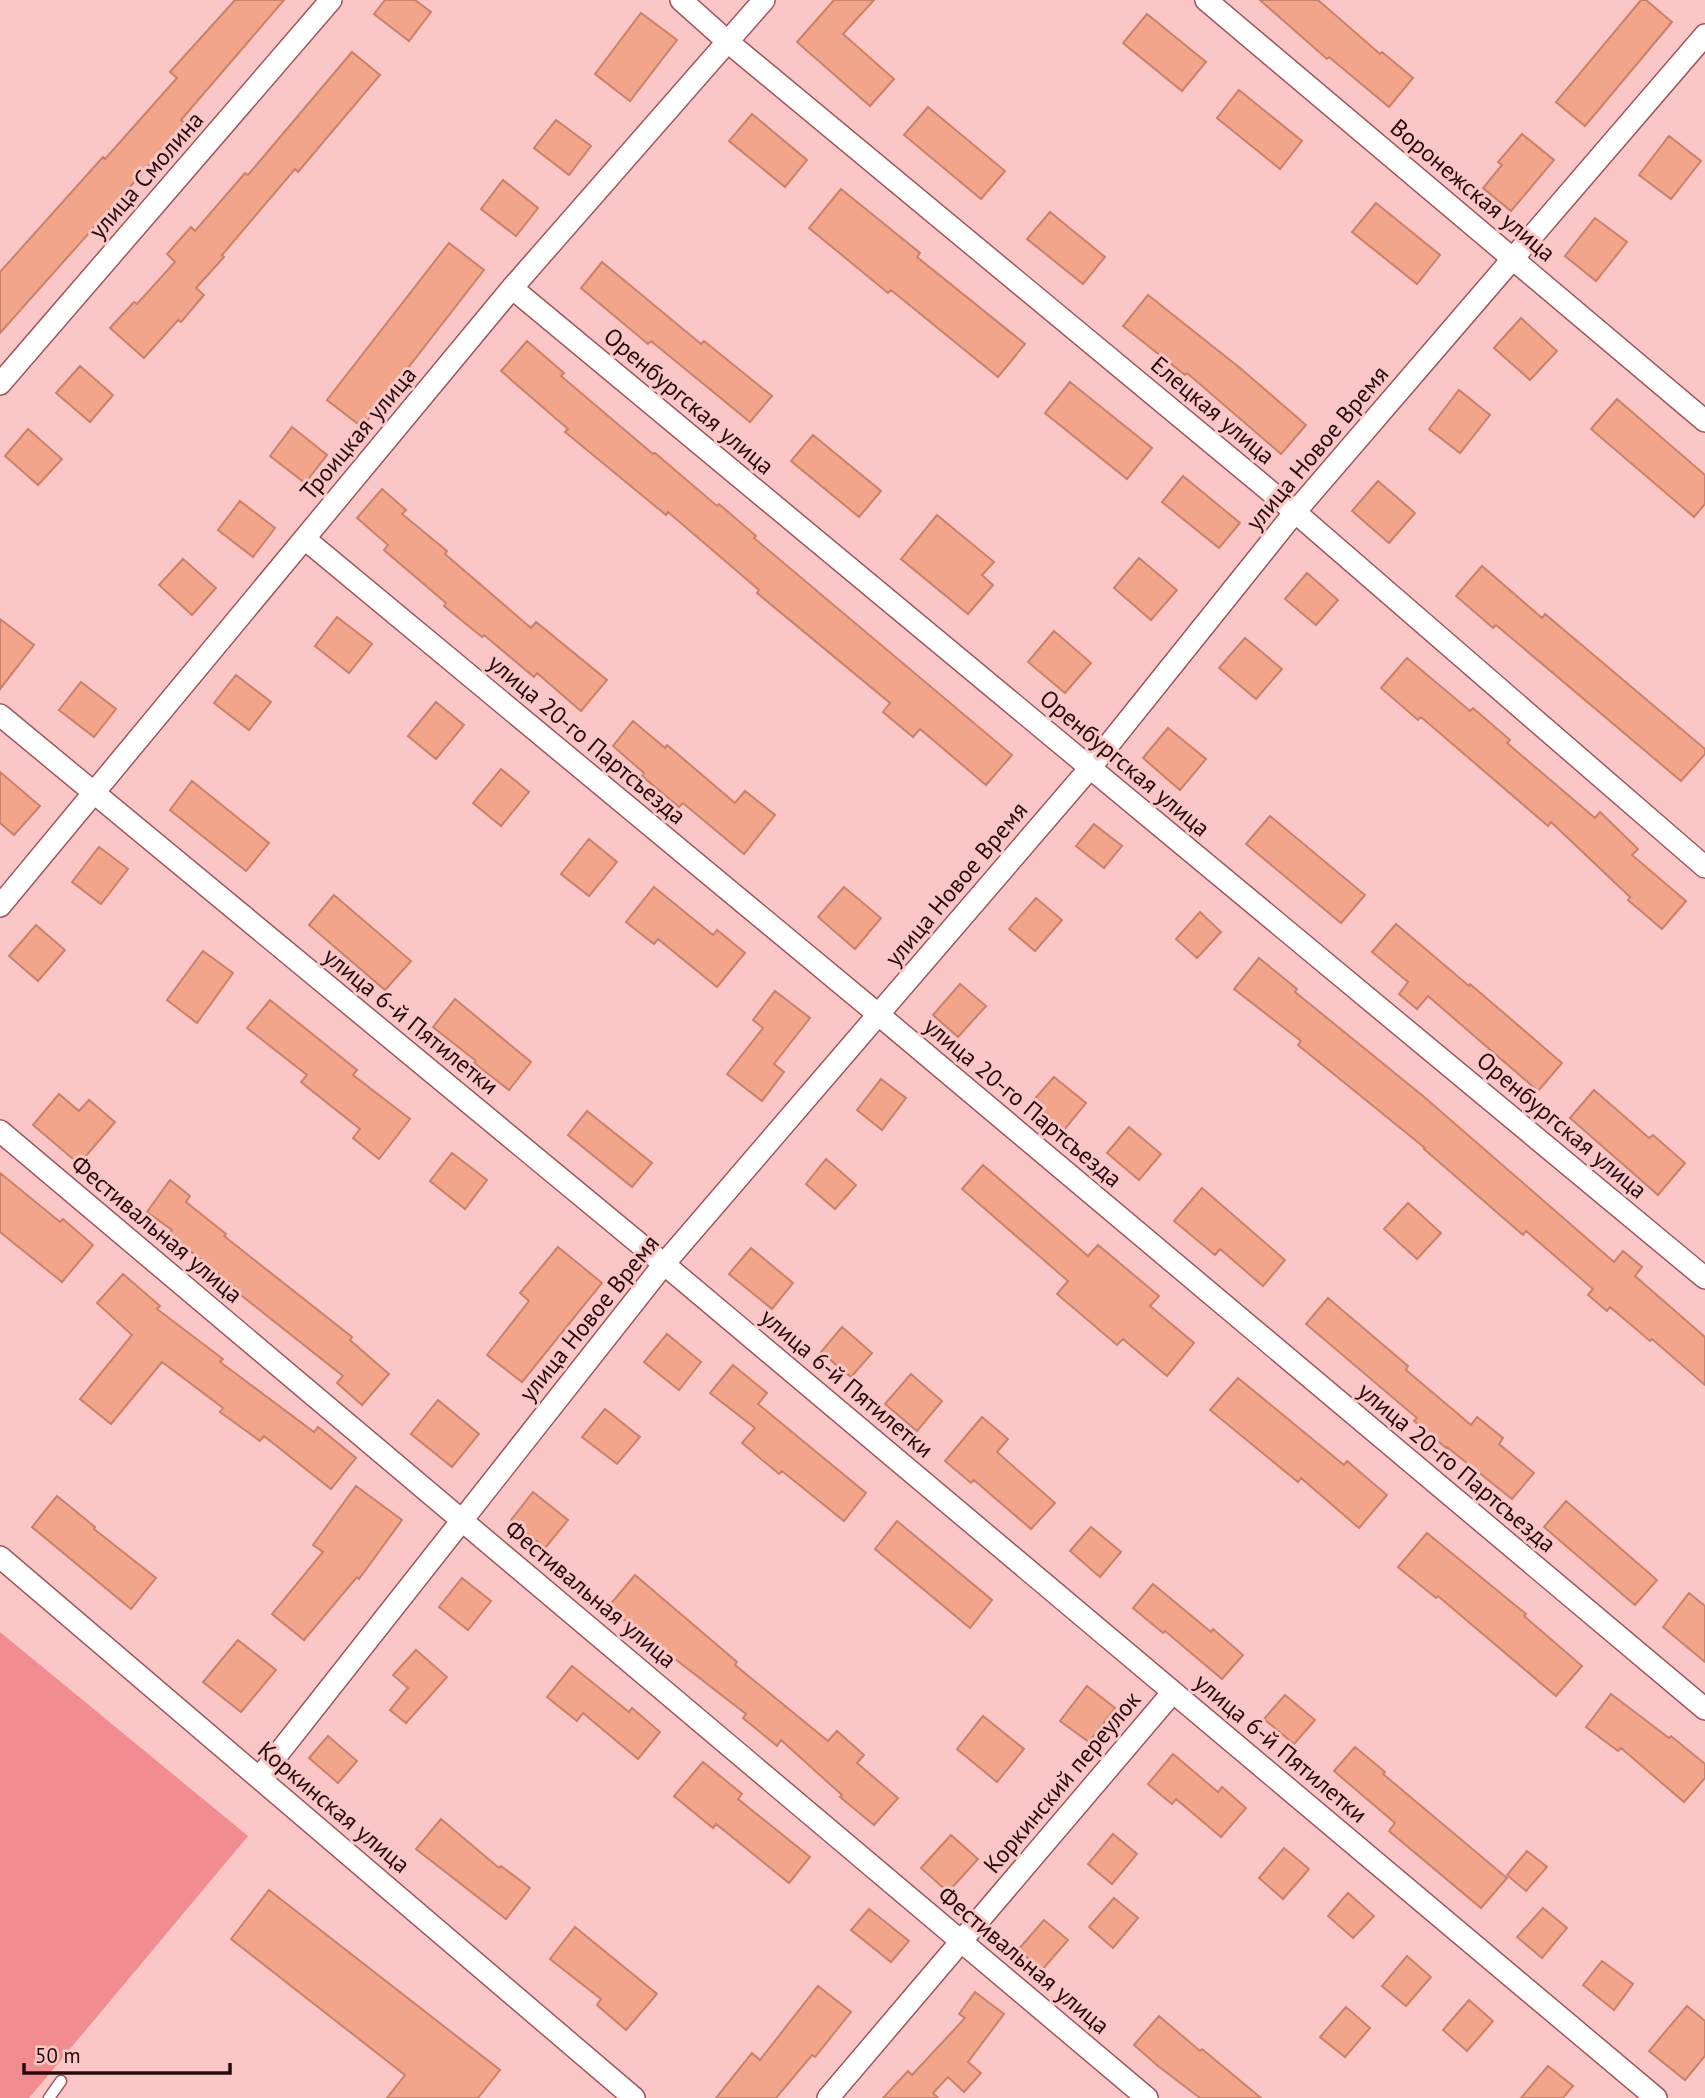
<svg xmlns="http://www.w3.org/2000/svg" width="1705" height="2098" font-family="'PT Sans',sans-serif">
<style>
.green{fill:#f18d90}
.building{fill:#f3a58c;stroke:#cb8169;stroke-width:2}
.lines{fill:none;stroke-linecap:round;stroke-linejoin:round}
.service-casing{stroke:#a2565a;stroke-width:13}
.minor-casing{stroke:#a2565a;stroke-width:24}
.service{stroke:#fff;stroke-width:10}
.minor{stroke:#fff;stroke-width:21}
.labels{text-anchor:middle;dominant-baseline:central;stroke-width:6;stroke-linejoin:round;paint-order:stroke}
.street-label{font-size:24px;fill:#280a0d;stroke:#fac6c6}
</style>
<rect width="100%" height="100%" fill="#fac6c6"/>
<!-- green -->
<path class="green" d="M0 1632 248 1836 29 2098H0Z"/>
<!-- building -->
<path class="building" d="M235 0H284L181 120 188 126 155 163 153 161 0 333V272L103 157 105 159 177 78 170 72Z
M385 0H415L431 12 409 41 374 14Z
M834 0H874L843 34 894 79 870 106 797 42Z
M1260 0H1318L1380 54 1382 52 1413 78 1389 107 1329 57 1327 59Z
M1641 0H1646L1672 22 1585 126 1556 102Z
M641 13 677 40 630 101 595 74Z
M1147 14 1206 62 1182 91 1123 43Z
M352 52 380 75 298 172 295 169 222 255 224 257 196 288 204 295 181 322 178 320 144 358 110 328 134 302 137 304 175 262 167 254 191 227 195 231 245 173 248 175Z
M1239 90 1302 141 1280 169 1217 118Z
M928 107 1005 171 981 199 904 135Z
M752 114 807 160 785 187 729 141Z
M556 120 591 146 569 175 534 148Z
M1522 134 1554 160 1511 211 1483 188 1502 165 1498 162Z
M1669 136 1701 161 1671 199 1639 175Z
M503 180 538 208 516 236 481 209Z
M841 189 920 253 917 257 1025 344 998 377 891 290 888 293 809 228Z
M1376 203 1440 255 1417 284 1352 232Z
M1050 212 1105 257 1083 284 1027 239Z
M1595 218 1627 242 1596 281 1565 256Z
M449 243 484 270 362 427 327 400Z
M602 262 701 344 704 341 772 396 750 422 651 341 648 344 581 288Z
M1148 295 1240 368 1306 425 1281 454 1187 373 1185 375 1123 326Z
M1521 318 1557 351 1530 380 1494 348Z
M527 341 564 373 561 376 653 454 655 453 717 506 719 504 756 536 754 538 1012 755 986 785 920 729 913 737 883 712 890 703 757 593 759 590 668 512 666 515 565 432 568 429 501 371Z
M80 366 113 395 90 422 56 393Z
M1070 382 1152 448 1127 479 1045 413Z
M1459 390 1490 415 1460 453 1429 429Z
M1617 399 1705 475V504L1694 517 1591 429Z
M292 427 327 455 305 483 270 456Z
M28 429 62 459 38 485 5 456Z
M813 435 881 491 859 517 791 461Z
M1183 476 1240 523 1219 548 1162 502Z
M1378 481 1415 513 1389 543 1352 511Z
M382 489 406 510 402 514 447 551 445 554 531 628 536 622 607 680 581 711 537 673 534 677 484 635 482 637 444 606 446 603 384 550 388 545 357 518Z
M240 501 275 528 253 557 218 530Z
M937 515 994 562 982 575 993 585 968 614 901 559Z
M1139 558 1177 590 1151 620 1114 588Z
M183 559 216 588 192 615 159 585Z
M1482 566 1542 618 1545 614 1705 749V754L1681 781 1496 625 1493 628 1456 596Z
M1307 573 1338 600 1316 625 1285 599Z
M337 617 372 644 349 673 315 646Z
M0 619 34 645 0 689Z
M1054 631 1091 663 1065 693 1028 662Z
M1245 638 1282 669 1256 699 1219 668Z
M1407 658 1470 711 1473 708 1510 740 1507 743 1595 818 1600 812 1638 849 1632 855 1686 901 1662 929 1628 900 1630 897 1551 822 1548 826 1421 717 1418 720 1381 688Z
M236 675 271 702 249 730 214 703Z
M81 682 116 709 94 737 59 710Z
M436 702 464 725 436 759 408 736Z
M633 721 665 748 667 745 735 803 745 791 775 815 744 854 683 803 679 807 642 776 644 773 613 746Z
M1168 728 1206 759 1180 790 1143 758Z
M501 769 529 792 501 826 473 803Z
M0 772 40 806 14 835 0 823Z
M192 781 269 843 246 871 170 810Z
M1270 816 1365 895 1341 923 1246 844Z
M1094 824 1122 846 1104 868 1076 846Z
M589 839 617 862 589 896 561 874Z
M99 847 128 869 101 904 72 882Z
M654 887 713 935 717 930 745 953 717 987 658 939 654 944 626 922Z
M844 887 881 918 855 949 818 917Z
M334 895 411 961 385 990 309 925Z
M1036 898 1062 920 1035 951 1009 929Z
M1200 912 1221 932 1197 958 1176 939Z
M1396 924 1469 986 1470 984 1562 1063 1538 1091 1428 996 1417 1009 1399 994 1408 982 1372 952Z
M36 925 65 950 38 981 9 956Z
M203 951 233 973 197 1023 167 1000Z
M1259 958 1297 989 1295 992 1423 1096 1614 1262 1623 1251 1642 1267 1635 1276 1705 1337V1385L1652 1339 1650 1341 1610 1307 1607 1311 1588 1295 1593 1289 1526 1231 1523 1235 1424 1149 1425 1148 1298 1045 1301 1041 1234 989Z
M960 984 986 1006 958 1037 933 1015Z
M775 991 810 1018 774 1064 784 1072 762 1101 727 1074 763 1028 753 1020Z
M455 999 531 1062 509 1090 474 1063 476 1061 433 1027Z
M270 1000 357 1070 353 1075 410 1119 379 1159 353 1138 360 1129 301 1082 307 1075 247 1028Z
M1054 1077 1086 1103 1064 1130 1032 1102Z
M881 1079 906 1098 882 1130 857 1110Z
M1594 1090 1649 1138 1653 1135 1685 1163 1658 1195 1570 1118Z
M59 1094 79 1111 89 1100 115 1122 79 1164 33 1125Z
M587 1111 652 1163 632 1187 568 1135Z
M1129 1127 1161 1154 1139 1180 1107 1153Z
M452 1153 487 1180 465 1209 430 1181Z
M826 1159 856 1185 835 1209 806 1184Z
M983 1165 1088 1256 1098 1245 1159 1296 1150 1306 1194 1343 1167 1376 1123 1339 1117 1345 1057 1294 1068 1281 962 1189Z
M0 1173 60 1222 63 1219 93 1245 62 1282 0 1232Z
M170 1180 190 1196 186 1202 226 1234 224 1236 352 1337 350 1340 389 1374 362 1405 337 1383 343 1376 232 1288 234 1286 169 1234 172 1230 147 1212Z
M1202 1188 1285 1260 1263 1286 1220 1249 1215 1255 1174 1221Z
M1408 1203 1441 1233 1417 1259 1384 1229Z
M558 1247 602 1283 522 1382 487 1355 529 1301 520 1293Z
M751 1248 793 1283 772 1309 729 1274Z
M123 1274 160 1306 157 1309 223 1359 220 1362 314 1432 318 1427 356 1458 331 1489 264 1436 260 1441 220 1412 223 1408 162 1362 111 1424 80 1399 132 1335 97 1303Z
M1328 1298 1408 1366 1406 1370 1471 1425 1477 1417 1503 1438 1499 1444 1534 1473 1512 1499 1447 1447 1446 1448 1414 1421 1417 1418 1306 1324Z
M842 1327 872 1353 851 1377 821 1352Z
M667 1334 701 1362 679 1390 644 1362Z
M733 1365 767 1393 758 1404 866 1493 844 1521 782 1471 779 1474 742 1443 755 1428 710 1393Z
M911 1374 942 1401 917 1431 885 1404Z
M1238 1378 1344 1465 1347 1461 1387 1495 1359 1528 1301 1478 1298 1482 1210 1410Z
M438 1400 479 1434 452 1467 411 1434Z
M605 1409 640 1437 617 1464 582 1437Z
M982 1417 1008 1439 997 1452 1055 1503 1031 1529 974 1480 971 1483 945 1461Z
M356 1486 402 1520 359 1579 357 1577 304 1640 272 1614 323 1552 313 1545Z
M533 1492 568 1520 545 1548 511 1520Z
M57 1496 95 1527 94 1529 156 1578 131 1609 32 1527Z
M1566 1501 1657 1580 1635 1605 1544 1527Z
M897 1521 992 1600 970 1628 875 1549Z
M1091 1527 1121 1552 1100 1577 1070 1551Z
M1427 1533 1526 1614 1524 1616 1582 1666 1556 1696 1438 1596 1436 1598 1398 1567Z
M635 1575 737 1662 735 1665 828 1741 837 1731 864 1755 857 1763 898 1798 874 1825 840 1797 842 1795 781 1740 777 1746 743 1718 746 1714 608 1607Z
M462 1578 491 1601 468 1630 439 1607Z
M1153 1584 1211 1632 1213 1629 1243 1655 1222 1679 1165 1631 1163 1633 1133 1608Z
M1689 1593 1705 1606V1662L1663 1627Z
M238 1640 276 1670 241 1712 203 1682Z
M416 1650 447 1677 406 1723 390 1710 408 1688 393 1675Z
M572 1666 629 1712 632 1708 660 1732 638 1759 583 1713 577 1721 547 1697Z
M1087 1686 1115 1708 1089 1742 1060 1721Z
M1611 1694 1669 1738 1671 1736 1705 1764V1778L1684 1802 1621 1748 1618 1751 1586 1727Z
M1285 1695 1315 1720 1294 1744 1264 1719Z
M983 1716 1024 1749 997 1782 957 1749Z
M328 1736 357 1761 338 1783 309 1758Z
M1355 1747 1385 1772 1383 1774 1507 1878 1481 1908 1389 1831 1395 1823 1334 1771Z
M1173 1754 1218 1792 1222 1787 1246 1808 1221 1837 1176 1799 1172 1804 1148 1784Z
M703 1762 742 1794 738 1799 810 1857 789 1883 716 1824 713 1828 674 1796Z
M441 1819 499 1868 501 1866 530 1888 506 1919 416 1849Z
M1113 1834 1137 1854 1112 1884 1088 1864Z
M951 1835 978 1859 948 1892 921 1868Z
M1284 1848 1309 1869 1283 1899 1259 1878Z
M1527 1851 1547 1867 1526 1891 1507 1875Z
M269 1890 500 2070 478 2098H387L405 2075 231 1939Z
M1348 1893 1374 1916 1353 1938 1328 1916Z
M1114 1898 1138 1918 1113 1948 1089 1927Z
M1543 1908 1567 1928 1542 1958 1517 1937Z
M869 1909 909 1941 891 1962 851 1930Z
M1044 1920 1068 1940 1042 1970 1018 1950Z
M575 1927 657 1994 626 2030 597 2005 601 1999 550 1959Z
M1407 1956 1431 1977 1406 2006 1382 1986Z
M1602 1961 1633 1984 1614 2010 1583 1985Z
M818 1986 851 2012 815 2057 812 2055 776 2098H716L752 2053 760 2060Z
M975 1992 1004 2014 968 2062 981 2073 964 2092 948 2077 933 2093 938 2098H883L908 2071 912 2075 965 2018 959 2014Z
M1469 2000 1493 2021 1467 2051 1443 2030Z
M1687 2006 1705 2021V2056L1685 2080 1649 2051Z
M1346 2007 1370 2028 1345 2057 1320 2037Z
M1159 2016 1200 2051 1202 2049 1261 2098H1200L1158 2066 1134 2045Z
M1548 2066 1573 2086 1563 2098H1521Z"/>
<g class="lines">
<!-- service casing -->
<g class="service-casing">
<path id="service" d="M49 2098 61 2081"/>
</g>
<!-- minor casing -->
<g class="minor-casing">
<path id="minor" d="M681 0 728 42 1295 512 1705 867
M1206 0 1705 421
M512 288 1705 1278
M0 384 331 0
M305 539 879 1015 1705 1709
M0 715 664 1264 1656 2098
M0 906 512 288 764 0
M0 1131 1147 2098
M0 1557 634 2098
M259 1778 664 1264 1090 768 1295 512 1705 35
M828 2098 1173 1692"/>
</g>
<!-- service -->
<use href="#service" class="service"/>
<!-- minor -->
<use href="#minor" class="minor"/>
</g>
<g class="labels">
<!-- street labels -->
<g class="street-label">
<text transform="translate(146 175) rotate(-49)">улица Смолина</text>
<text transform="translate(1473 190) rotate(40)">Воронежская улица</text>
<text transform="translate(689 401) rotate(40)">Оренбургская улица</text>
<text transform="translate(1213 410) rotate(40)">Елецкая улица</text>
<text transform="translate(358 433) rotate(-50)">Троицкая улица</text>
<text transform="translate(1317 448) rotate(-50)">улица Новое Время</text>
<text transform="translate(587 739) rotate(40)">улица 20-го Партсъезда</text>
<text transform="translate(1125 763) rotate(40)">Оренбургская улица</text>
<text transform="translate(956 884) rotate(-50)">улица Новое Время</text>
<text transform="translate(411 1021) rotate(39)">улица 6-й Пятилетки</text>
<text transform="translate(1023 1102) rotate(40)">улица 20-го Партсъезда</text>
<text transform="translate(1562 1125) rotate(40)">Оренбургская улица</text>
<text transform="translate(157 1229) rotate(40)">Фестивальная улица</text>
<text transform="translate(589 1318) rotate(-51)">улица Новое Время</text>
<text transform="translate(847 1383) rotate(40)">улица 6-й Пятилетки</text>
<text transform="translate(1457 1467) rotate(40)">улица 20-го Партсъезда</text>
<text transform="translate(591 1594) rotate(40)">Фестивальная улица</text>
<text transform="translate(1281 1748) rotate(40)">улица 6-й Пятилетки</text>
<text transform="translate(1062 1782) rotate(-50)">Коркинский переулок</text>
<text transform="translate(334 1807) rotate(40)">Коркинская улица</text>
<text transform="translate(1024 1960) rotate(40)">Фестивальная улица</text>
</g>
</g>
<!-- scale -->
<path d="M24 2063v10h206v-10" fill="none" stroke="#280a0d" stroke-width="3.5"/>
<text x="35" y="2063" font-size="21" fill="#280a0d" stroke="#fac6c6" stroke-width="5" paint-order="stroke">50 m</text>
</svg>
